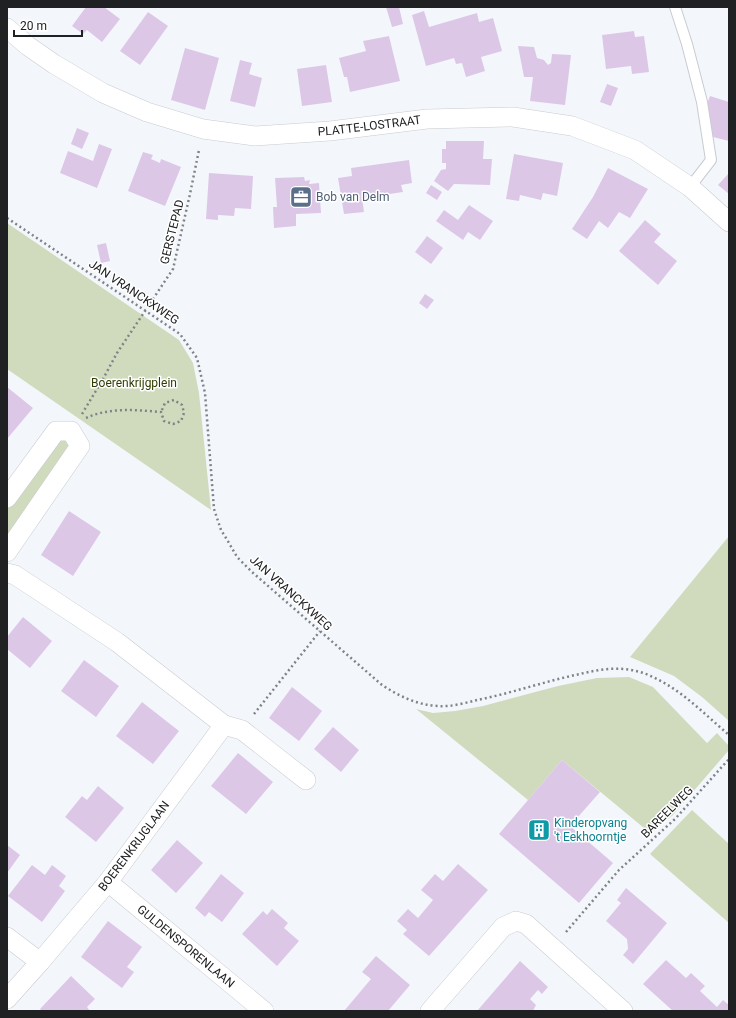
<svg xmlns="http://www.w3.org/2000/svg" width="736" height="1018" font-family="Roboto,sans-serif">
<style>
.green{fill:#d0dbbe}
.building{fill:#ddc7e7}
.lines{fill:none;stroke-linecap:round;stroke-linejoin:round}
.lane-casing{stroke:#c8cbd0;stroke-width:12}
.street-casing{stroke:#c8cbd0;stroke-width:20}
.path{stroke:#808386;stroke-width:2.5;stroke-dasharray:2 3;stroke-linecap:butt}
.lane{stroke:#fff;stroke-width:10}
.street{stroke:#fff;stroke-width:19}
.labels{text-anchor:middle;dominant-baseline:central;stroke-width:3;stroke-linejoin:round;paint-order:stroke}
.street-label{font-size:12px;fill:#202123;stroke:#fff}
.service-label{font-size:12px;fill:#4e5e75;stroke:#fff;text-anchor:start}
.park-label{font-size:12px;fill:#303e04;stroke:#fff}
.culture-label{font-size:12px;fill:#0d838f;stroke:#fff;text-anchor:start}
</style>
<rect width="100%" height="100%" fill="#f3f7fc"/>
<!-- green -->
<path class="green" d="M7 223 179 340 193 363 199 393 211 510 7 369Z
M59 438 71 443 7 539V509L56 439Z
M729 536V721L702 697 674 676 630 657Z
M629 677 653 687 707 743 717 733 729 746V750L673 815 650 833 562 760 528 800 416 709 433 713 455 711 483 706 558 686 597 678Z
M692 810 729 844V923L650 854Z"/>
<!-- building -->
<path class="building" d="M86 7H104L120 19 102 42 87 30 83 34 72 26Z
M386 7H399L403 24 392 27Z
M424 11 429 27 477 13 479 22 493 18 502 51 481 57 485 71 466 77 462 63 456 64 454 58 426 66 412 15Z
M148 12 168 26 140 65 120 51Z
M634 31 635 37 644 36 649 72 632 74 631 66 606 69 602 35Z
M389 36 400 81 350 92 347 77H344L339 58 366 51 363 41Z
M518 46 534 47 537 58 544 60 548 65 551 63 552 54 571 55 565 105 530 101 533 77H524Z
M185 48 219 58 205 110 171 100Z
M240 60 252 63 249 74 262 78 255 107 230 101Z
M326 65 332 102 302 106 297 69Z
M607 84 618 88 611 106 600 102Z
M710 96 729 102V141L709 136 705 109Z
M77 128 89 133 82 149 71 144Z
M446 141H484L483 159H492L490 185 454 184 448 191 434 181 441 170 446 169V163H442V149H446Z
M99 144 112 149 97 188 60 173 68 151 93 161Z
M143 152 153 155 151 159 160 163 161 159 181 167 165 206 128 191Z
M514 154 563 163 557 196 543 193 541 200 520 195 519 201 506 199Z
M409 160 412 183 401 185 403 192 362 198 364 212 344 214 338 178 352 176 351 168Z
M608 168 648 189 630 218 619 212 608 228 599 221 587 239 572 229 593 197Z
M209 173 253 176 251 209 235 208 234 216 218 215V220L206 219Z
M729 173V194L718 185Z
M304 177 305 181 310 180 309 184 319 183 321 213 296 214V226L274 228 273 207H277L275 178Z
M431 185 442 192 437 200 426 193Z
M469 205 493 221 480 240 468 232 463 240 436 221 444 210 458 220Z
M645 220 661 234 654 242 677 261 658 285 619 251Z
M427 236 443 248 431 264 415 252Z
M106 243 110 261 101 263 97 245Z
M425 294 434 300 427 309 419 303Z
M7 387 33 408 7 439Z
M69 511 101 532 73 576 41 555Z
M23 617 52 641 30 668 7 649V637Z
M84 660 119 686 96 717 61 691Z
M292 687 322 711 299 741 269 718Z
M142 702 179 731 153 764 116 736Z
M333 727 359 750 341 772 314 749Z
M238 753 273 782 246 814 211 786Z
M562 760 600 792 570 826 613 863 579 903 499 834Z
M98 786 124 808 96 842 65 817 82 796 87 800Z
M177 840 203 863 176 893 151 870Z
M7 845 20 855 7 873Z
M458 864 488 890 429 956 403 934 407 930 397 921 408 909 418 918 433 900 421 890 435 874 443 881Z
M32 865 45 875 52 865 66 876 59 886 65 891 42 922 8 896Z
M221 874 244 893 222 922 209 912 205 917 195 908Z
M626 888 667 923 633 964 623 955 628 949 627 939 606 921 621 903 617 900Z
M272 909 288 923 284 928 299 941 277 966 242 934 263 911 267 915Z
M108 921 142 947 127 967 134 972 122 988 81 957Z
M376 956 410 985 388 1011H344L371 979 362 972Z
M666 960 686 978 691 973 705 986 700 991 717 1007 723 1000 729 1005V1011H673L643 984Z
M520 961 548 987 542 994 538 990 530 999 536 1005 533 1011H477Z
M71 976 95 999 87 1007 90 1011H42L40 1009Z"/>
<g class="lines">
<!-- lane casing -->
<g class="lane-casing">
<path id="lane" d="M675 7 687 44 702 102 711 160 690 187"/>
</g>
<!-- street casing -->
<g class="street-casing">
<g id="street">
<path id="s1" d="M7 28 28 46 54 64 103 93 147 112 203 129 255 136 330 131 427 119 513 117 572 126 635 150 690 187 729 222"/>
<path d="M7 498 56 431H71L80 446 7 552"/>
<path d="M7 573 15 575 117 642 224 725 108 882 40 962 7 999"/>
<path d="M224 725 242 730 306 780"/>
<path id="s2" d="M108 882 264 1011"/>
<path d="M7 937 40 962"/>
<path d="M430 1011 503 927 516 921 526 924 623 1011"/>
</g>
</g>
<!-- path -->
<path class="path" d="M7 218 180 334 197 358 205 393 214 509 221 530 229 543 237 557 252 572 382 685C399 696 417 705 438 706 451 707 465 703 477 700 512 693 546 681 580 674 600 669 620 666 640 672 675 683 702 712 729 735
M82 414 103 379 117 353 173 269 190 194 199 150
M86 418C110 407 136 410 161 412L164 421 173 424 181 421 184 413 182 405 174 400 165 403 161 412
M254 714 320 631
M566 932 619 870 675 819 729 759"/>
<!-- lane -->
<use href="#lane" class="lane"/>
<!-- street -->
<use href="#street" class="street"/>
</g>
<!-- icons -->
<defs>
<g id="office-square" transform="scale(1.15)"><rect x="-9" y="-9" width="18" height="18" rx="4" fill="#5c6f8a" stroke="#fff"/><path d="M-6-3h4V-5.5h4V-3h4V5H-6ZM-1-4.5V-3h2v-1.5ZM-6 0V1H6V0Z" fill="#fff"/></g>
<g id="building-square" transform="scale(1.15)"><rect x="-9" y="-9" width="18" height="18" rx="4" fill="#0f9aa8" stroke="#fff"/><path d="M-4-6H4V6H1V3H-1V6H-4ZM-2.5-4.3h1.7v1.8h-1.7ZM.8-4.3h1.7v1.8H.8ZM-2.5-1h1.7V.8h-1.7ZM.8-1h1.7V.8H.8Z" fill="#fff"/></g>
</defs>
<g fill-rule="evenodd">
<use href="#office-square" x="301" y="197"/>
<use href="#building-square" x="539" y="830"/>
</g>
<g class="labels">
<!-- street labels -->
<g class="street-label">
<text stroke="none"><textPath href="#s1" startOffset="390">PLATTE-LOSTRAAT</textPath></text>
<text transform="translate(172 232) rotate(-76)">GERSTEPAD</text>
<text transform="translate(134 292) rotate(34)">JAN VRANCKXWEG</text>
<text transform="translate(291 593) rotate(42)">JAN VRANCKXWEG</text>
<text transform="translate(667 812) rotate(-45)">BAREELWEG</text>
<text transform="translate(134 846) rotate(-53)">BOERENKRIJGLAAN</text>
<text stroke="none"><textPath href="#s2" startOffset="101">GULDENSPORENLAAN</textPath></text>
</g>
<!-- service labels -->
<g class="service-label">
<text x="316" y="197">Bob van Delm</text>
</g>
<!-- park labels -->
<g class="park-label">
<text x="134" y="383">Boerenkrijgplein</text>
</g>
<!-- culture labels -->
<g class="culture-label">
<text x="554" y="823">Kinderopvang<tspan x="554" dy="14">'t Eekhoorntje</tspan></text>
</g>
</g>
<!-- border -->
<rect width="736" height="1018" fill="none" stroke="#202123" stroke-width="16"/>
<!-- scale -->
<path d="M14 30v6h68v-6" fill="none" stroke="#202123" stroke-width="2"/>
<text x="20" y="30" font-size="12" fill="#202123" stroke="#ffffff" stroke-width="3" paint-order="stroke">20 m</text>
</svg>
